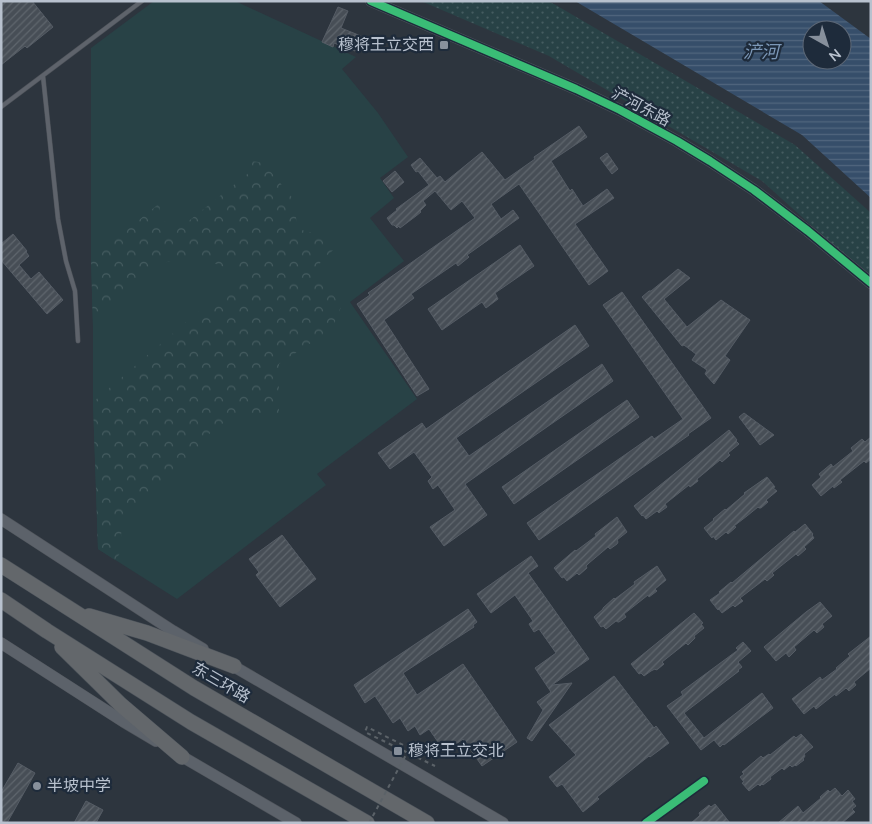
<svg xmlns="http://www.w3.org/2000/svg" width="872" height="824" font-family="'Nunito Sans','Noto Sans SC',sans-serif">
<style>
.grass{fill:#284246}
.forest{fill:url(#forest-crowns)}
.park{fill:url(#park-dots)}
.water{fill:url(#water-rules);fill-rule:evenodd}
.building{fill:url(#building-hatch);stroke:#555c65}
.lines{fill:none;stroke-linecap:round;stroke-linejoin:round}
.lane-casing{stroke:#4c5158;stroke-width:5}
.street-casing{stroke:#4c5158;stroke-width:9}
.secondary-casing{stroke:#4c5158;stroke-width:12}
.highway-casing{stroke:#4a5159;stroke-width:16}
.lane{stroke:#5e636b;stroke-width:4}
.street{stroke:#5e636b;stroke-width:8}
.secondary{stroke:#5c626a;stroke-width:11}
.highway{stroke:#63676b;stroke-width:15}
.path-bridge{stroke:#5b6268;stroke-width:2;stroke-dasharray:4 4;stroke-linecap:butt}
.cycleway-casing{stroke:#1e2b3b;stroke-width:11}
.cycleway{stroke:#3abd76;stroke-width:8}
.poi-dot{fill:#87909c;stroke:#1e2b3b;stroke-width:2}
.labels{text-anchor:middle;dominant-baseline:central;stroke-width:4.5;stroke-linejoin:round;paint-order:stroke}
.poi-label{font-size:16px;fill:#b8c1ce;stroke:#1e2b3b;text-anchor:start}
.street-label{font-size:16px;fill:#b8c1ce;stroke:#1e2b3b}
.water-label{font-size:18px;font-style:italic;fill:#7c98b8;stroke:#1e2b3b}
</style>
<defs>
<pattern id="forest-crowns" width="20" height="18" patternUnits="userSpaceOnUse" patternTransform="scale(1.25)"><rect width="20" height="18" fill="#284246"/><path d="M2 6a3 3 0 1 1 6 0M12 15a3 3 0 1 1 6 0" fill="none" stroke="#455c60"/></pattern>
<pattern id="park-dots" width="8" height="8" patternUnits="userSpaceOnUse" patternTransform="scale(1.25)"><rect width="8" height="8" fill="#284246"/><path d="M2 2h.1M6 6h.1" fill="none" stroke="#455c60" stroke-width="1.8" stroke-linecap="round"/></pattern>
<pattern id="water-rules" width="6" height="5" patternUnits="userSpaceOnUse" patternTransform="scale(1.25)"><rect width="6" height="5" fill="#364e6a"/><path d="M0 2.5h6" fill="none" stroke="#51667e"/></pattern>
<pattern id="building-hatch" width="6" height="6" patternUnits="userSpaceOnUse" patternTransform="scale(1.25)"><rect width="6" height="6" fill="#474e56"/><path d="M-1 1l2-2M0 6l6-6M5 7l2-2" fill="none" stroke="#5f666d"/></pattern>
</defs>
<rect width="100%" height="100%" fill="#2d353e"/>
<!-- grass -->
<path class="grass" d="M154 1H235L356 57 342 69 378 113 408 157 380 178 394 198 370 218 404 261 350 302 417 399 317 474 326 485 177 599 98 549 93 402V327L91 259V48Z"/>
<!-- forest -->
<path class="forest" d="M252 161 264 163 294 200 297 226 307 233 320 230 336 248 321 260 318 271 341 307 332 329 279 364V415L244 413 214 428 190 459 131 510 121 534 124 548 115 560 98 549 93 402 242 274 203 259 156 263 93 327 91 259 161 202 157 221 185 224 251 171Z"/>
<!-- park -->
<path class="park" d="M421 1H547L554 4 795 145 871 213V279L762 181 549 56Z"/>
<!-- water -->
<path class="water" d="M575 1H819L871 39V198L802 135ZM812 30H842V60H812Z"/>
<!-- building -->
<path class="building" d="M1 1H32L53 27 27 48 25 46 1 65Z
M338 7 348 11 341 28 361 36 355 51 334 43 333 47 322 42Z
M579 126 587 137 551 161 570 191 572 189 583 206 607 189 614 198 575 224 608 271 589 285 519 184 491 204 501 219 513 210 519 218 467 255 469 257 458 266 456 263 411 294 414 298 384 320 429 389 417 396 357 304 370 295 368 293 475 218 462 201 451 210 435 191 423 201 426 205 420 211 421 212 416 216 400 228 399 226 397 228 394 225H392L387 218 397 210 396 209 429 185 418 171 416 172 411 165 420 158 437 178 440 176 445 182 482 152 505 180 535 159 534 157Z
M607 153 618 169 612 174 600 158Z
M395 171 404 182 392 192 383 181Z
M13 234 27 251 26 252 29 256 19 265 31 279 39 272 63 300 47 314 1 260V244Z
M520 245 534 266 495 293 498 299 486 308 482 302 442 330 428 309Z
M678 269 690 278 664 299 687 327 721 300 750 320 725 356 730 360 714 384 705 374 707 370 692 360 696 354 684 345 682 346 642 297 649 291H651Z
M622 292 711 418 688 434 689 435 539 540 527 523 652 436 654 439 683 419 603 305Z
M575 325 589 346 456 438 469 456 602 364 613 381 465 484 487 515 444 546 430 527 455 510 438 485 433 489 428 481 432 477 414 452 390 469 378 453 422 423 426 429Z
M627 400 639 417 514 504 502 487Z
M744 413 774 435 760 445 739 417Z
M729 430 737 440 736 441 739 444 728 453 730 455 722 462 720 460 697 479 698 481 690 487 689 485 665 504 667 507 660 512 659 513 657 511 646 519 643 515 642 516 634 506Z
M871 437V459L866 463 864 461 840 480 842 482 834 488 833 486 821 496 812 485 821 477 819 474 831 464 833 467 853 451 851 448 862 439 865 442Z
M767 477 775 487 773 488 777 491 766 500 768 502 761 508H759L758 507 747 516 734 526 736 527 735 528 728 534 726 532 716 540 713 536 712 538 704 528 714 520 713 519 725 509 726 510 745 494 744 493Z
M617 517 627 532 617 540 618 542 617 544 610 549 608 547 589 563 586 566 587 568 579 575 577 573 567 581 564 577 562 578 554 568 575 550 576 551 596 536 595 534Z
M805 524 813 534 812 535 814 538 804 547 806 549 798 556 796 554 772 573 774 575 767 581 765 579 740 598 743 601 736 606 735 607 733 605 722 613 719 609 718 610 710 600 720 593 719 592 731 582 732 583 794 531 795 532Z
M282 535 316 579 280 607 256 575 259 572 249 559Z
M531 556 538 566 528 573 589 659 552 685 572 683 532 741 527 738 543 710 537 702 551 692 535 668 556 653 539 629 534 632 529 624 533 621 515 595 491 613 477 594Z
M657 566 666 580 655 589 657 591 649 597 648 595 624 614 626 617 619 622H618L616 621 606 629 603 626 601 627 594 617 603 609V608L614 598 615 599 635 584 634 582Z
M820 602 832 616 822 624 824 627 817 633 814 630 794 647 796 650 789 657 786 653 776 661 764 647 806 612Z
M468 609 477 622 473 625 474 627 403 673 417 695 463 664 517 742 482 766 463 739 445 752 429 729 420 735 415 726 408 731 400 718 393 723 375 696 365 703 354 685Z
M694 613 703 623 701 624 704 628 694 636 695 638 688 645 686 643 662 662 664 664 658 669 656 670 655 669 651 671 644 676 641 673 639 674 631 664Z
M871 636V668L854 682 856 685 849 691 846 688 836 696 835 694 816 709 814 706 804 714 792 699 820 677 822 680 837 669 836 668 850 656 848 654Z
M743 642 751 651 738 662 742 667 738 670 739 671 684 713 704 738 762 693 773 708 724 745 723 744 720 747 714 740 701 750 667 706 683 695 681 692 738 650 736 648Z
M614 676 654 728 656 726 669 743 650 757 649 756 597 797 599 799 583 812 562 784 557 787 549 777 576 755 549 725Z
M801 734 813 747 804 754 805 756 803 759 804 760 796 766 795 765 792 767 790 765 784 770 782 768 770 777 771 779 763 785 762 784 760 786 758 784 749 791 742 783 744 782 740 777 744 774 742 772 761 756 763 758 769 754 770 755 794 736 796 738Z
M18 763 35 773 7 823H1V792Z
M835 788 842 796 848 790 855 799 852 801 856 806 852 809 855 812 842 823H778L798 806 803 813 821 798 820 797 828 790 830 792Z
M86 801 103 810 96 823H74Z
M715 804 730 823H691L698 817 700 815 699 813 709 805 711 807Z"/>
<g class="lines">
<!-- lane casing -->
<g class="lane-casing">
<path id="lane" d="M43 76 58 219 66 261 75 291 78 341
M1 107 142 1"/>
</g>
<!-- street casing -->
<g class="street-casing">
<path id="street" d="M646 823 704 781"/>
</g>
<!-- secondary casing -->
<g class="secondary-casing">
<path id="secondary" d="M371 1 576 89 620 110 677 141 710 161 754 190 808 231 871 283
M1 519 173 631 203 649
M1 643 124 722 156 741
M228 663 503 823
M176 753 296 823"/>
</g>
<!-- highway casing -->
<g class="highway-casing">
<path id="highway" d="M1 565 194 688 427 823
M1 600 47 631 191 722 367 823
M89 616 147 633 234 666
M62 647 120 704 182 757"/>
</g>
<!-- lane -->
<use href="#lane" class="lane"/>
<!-- street -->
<use href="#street" class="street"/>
<!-- secondary -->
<use href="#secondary" class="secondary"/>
<!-- highway -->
<use href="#highway" class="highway"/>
<!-- path-bridge -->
<path class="path-bridge" d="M403 745 367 727 365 732 435 766
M369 823 407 753"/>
<!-- cycleway casing -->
<g class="cycleway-casing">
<path id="cycleway" d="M371 1 576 89 620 110 677 141 710 161 754 190 808 231 871 283
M646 823 704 781"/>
</g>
<!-- cycleway -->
<use href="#cycleway" class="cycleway"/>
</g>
<!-- markers -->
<g class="poi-dot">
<rect x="439" y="40" width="10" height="10" rx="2.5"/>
<rect x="393" y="746" width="10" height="10" rx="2.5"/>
<circle cx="37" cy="786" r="5"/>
</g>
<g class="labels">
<!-- poi labels -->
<g class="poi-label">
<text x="434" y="45" text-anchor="end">穆将王立交西</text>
<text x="408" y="751">穆将王立交北</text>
<text x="47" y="786">半坡中学</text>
</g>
<!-- street labels -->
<g class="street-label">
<text transform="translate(641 107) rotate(28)">浐河东路</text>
<text transform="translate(221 683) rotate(30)">东三环路</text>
</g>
<!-- water labels -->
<g class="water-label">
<text x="761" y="52">浐河</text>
</g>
</g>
<!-- border -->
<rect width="872" height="824" fill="none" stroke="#b8c1ce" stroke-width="5"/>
<!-- north arrow -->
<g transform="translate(827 45) rotate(141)"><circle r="24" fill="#1e2b3b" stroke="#5c6776"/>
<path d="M0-4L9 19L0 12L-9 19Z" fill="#87909c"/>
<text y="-8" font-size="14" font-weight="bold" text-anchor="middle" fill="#b8c1ce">N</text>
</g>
</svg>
